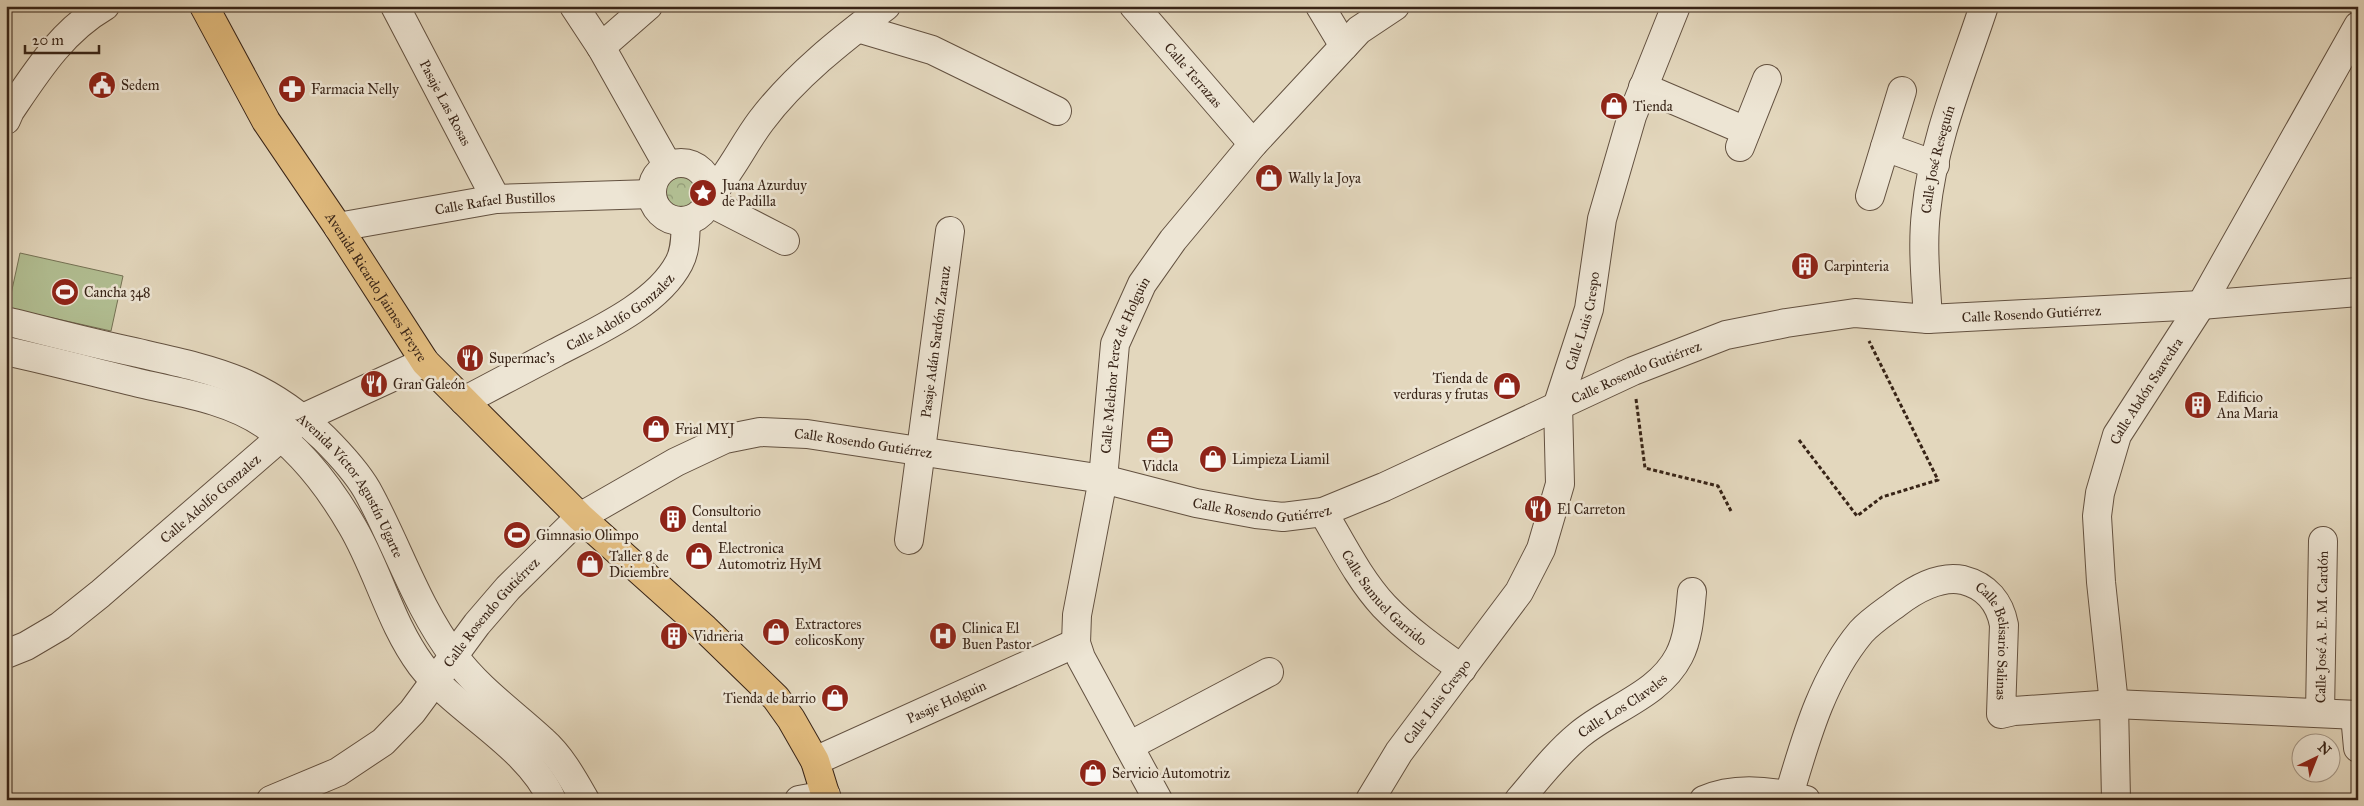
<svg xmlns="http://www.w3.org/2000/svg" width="2364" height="806" font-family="'IM FELL Great Primer',serif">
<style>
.forest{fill:url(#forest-crowns);stroke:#757255}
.pitch{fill:#b2bf93;stroke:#757255}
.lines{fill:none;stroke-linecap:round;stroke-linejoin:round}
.minor-casing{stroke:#635140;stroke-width:30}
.major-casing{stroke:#382417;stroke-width:30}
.path{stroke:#382417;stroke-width:3;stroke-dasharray:4 2.5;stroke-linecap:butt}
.minor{stroke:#ede5d4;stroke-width:28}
.major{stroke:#e2bc7e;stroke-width:28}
.labels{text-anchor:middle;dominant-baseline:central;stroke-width:5;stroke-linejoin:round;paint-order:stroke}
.street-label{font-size:14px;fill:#382417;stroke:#ede5d4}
.poi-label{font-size:14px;fill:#382417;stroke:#ede5d4;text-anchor:start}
</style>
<defs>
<pattern id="forest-crowns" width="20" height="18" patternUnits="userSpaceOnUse" patternTransform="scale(1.25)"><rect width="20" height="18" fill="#b2bf93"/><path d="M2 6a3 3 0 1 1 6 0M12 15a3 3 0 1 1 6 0" fill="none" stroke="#929b77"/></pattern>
</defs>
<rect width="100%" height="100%" fill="#e3d7bd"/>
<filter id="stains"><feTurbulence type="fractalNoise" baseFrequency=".004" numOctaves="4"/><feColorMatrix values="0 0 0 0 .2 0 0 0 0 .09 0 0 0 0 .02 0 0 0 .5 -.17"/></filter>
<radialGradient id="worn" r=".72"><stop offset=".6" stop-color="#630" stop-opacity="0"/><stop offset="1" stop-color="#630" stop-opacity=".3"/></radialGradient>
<!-- forest -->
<path class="forest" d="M658 193a22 22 0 1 1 44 0a22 22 0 1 1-44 0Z"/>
<!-- pitch -->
<path class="pitch" d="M20 253 123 276 111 331 8 308Z"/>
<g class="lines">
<!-- minor casing -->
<g class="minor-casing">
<g id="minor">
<path id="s1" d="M395 6 496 199"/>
<path d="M574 6 601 47 668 166"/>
<path id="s2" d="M1134 6 1253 144"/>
<path d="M1320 6 1344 46"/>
<path d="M858 28 932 50 1057 111"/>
<path d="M601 47 648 6"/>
<path d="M1643 87 1746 131"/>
<path d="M6 120 10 111C37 71 62 31 105 6"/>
<path d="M1740 147 1767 79"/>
<path d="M1885 147 1935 165"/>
<circle cx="681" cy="192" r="29"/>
<path d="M711 194C731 172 743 145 761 121 795 76 841 40 886 6"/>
<path d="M1870 196 1902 91"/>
<path d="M709 202 785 241"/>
<path id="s3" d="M338 227 496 199 652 194"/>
<path id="s4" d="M1928 319C1926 283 1922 247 1926 212 1933 141 1962 73 1984 6"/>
<path id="s5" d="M6 321C49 332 91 343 134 352 213 370 263 379 324 438 339 453 356 471 367 490 397 544 416 606 454 656 479 690 513 713 543 741 561 757 573 779 585 800"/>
<path d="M6 351C52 361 97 373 143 384 183 393 229 400 264 424 301 450 330 488 352 526 378 570 390 623 421 665 457 712 528 745 552 800"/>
<path id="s6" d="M464 401C494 385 525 369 555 353 595 332 657 305 679 263 686 250 685 236 686 222"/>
<path id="s7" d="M1323 512C1342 544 1359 579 1384 606 1407 630 1435 650 1462 669"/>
<path id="s8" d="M909 540 950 231"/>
<path id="s9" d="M6 654 26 646 60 626 100 594 303 418 425 362"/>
<path id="s10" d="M2320 713 2323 541"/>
<path d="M2355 715 2358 748"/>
<path d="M1129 746 1269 672"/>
<path id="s11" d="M815 761 1076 643"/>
<path id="s12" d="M1789 795C1806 738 1822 679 1861 632 1871 621 1885 612 1897 603 1914 590 1940 575 1963 580 1987 586 2000 603 2004 625L2001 714 2014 711 2114 704 2358 715"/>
<path id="s13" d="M271 800 338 772 383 742 412 712 477 624 508 588 580 517 676 462 725 439 760 432 807 434 1103 479 1196 503 1256 514 1283 517 1323 512 1384 487 1633 371 1726 335 1786 323 1855 313 1928 319 2201 305 2358 292"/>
<path d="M799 800 826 795"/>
<path id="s14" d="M1158 800 1081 658 1076 643 1077 615 1103 479 1115 344 1142 284 1173 240 1253 144 1359 30 1395 6"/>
<path id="s15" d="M1370 800 1399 752 1519 592 1541 549 1560 484 1558 404 1589 309 1602 219 1632 116 1676 6"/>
<path id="s16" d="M1519 800C1538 778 1556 754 1579 735 1611 708 1659 695 1679 656 1689 637 1690 612 1692 592"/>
<path d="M1704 800C1735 786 1774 791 1806 800"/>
<path id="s17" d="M2116 800 2114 704 2101 582 2097 516 2100 493 2117 435 2201 305 2358 26"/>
</g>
</g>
<!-- major casing -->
<g class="major-casing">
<g id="major">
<path id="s18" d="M204 6 266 121 338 227 425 362 580 517 705 629 776 698 791 719 815 761 827 800"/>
</g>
</g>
<!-- path -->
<path class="path" d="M1636 399 1645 468 1718 486 1731 511
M1799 440 1857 516 1882 497 1938 480 1869 341"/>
<!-- minor -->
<use href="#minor" class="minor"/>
<!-- major -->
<use href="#major" class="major"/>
</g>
<!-- icons -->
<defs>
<g id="civic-disc" transform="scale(1.4375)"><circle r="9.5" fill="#8f2418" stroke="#ede5d4"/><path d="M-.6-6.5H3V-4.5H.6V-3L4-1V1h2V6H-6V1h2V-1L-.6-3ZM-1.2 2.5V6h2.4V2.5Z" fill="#fff"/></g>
<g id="pharmacy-disc" transform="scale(1.4375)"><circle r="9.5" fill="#8f2418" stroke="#ede5d4"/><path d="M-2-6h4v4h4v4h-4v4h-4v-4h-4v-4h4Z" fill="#fff"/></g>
<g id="shop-disc" transform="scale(1.4375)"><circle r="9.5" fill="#8f2418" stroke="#ede5d4"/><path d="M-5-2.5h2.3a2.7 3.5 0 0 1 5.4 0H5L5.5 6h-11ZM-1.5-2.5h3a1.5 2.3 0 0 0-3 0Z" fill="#fff"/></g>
<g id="sight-disc" transform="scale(1.4375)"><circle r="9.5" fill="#8f2418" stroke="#ede5d4"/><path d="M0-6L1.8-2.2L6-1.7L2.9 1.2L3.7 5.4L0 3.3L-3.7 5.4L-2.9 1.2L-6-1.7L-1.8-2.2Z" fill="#fff"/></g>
<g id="building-disc" transform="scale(1.4375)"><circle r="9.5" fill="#8f2418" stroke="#ede5d4"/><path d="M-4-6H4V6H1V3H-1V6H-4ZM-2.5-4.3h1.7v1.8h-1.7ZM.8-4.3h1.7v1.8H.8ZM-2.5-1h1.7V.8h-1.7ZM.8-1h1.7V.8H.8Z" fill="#fff"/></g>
<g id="stadium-disc" transform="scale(1.4375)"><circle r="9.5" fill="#8f2418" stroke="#ede5d4"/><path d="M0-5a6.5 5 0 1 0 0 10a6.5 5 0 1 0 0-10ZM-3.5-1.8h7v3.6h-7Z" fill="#fff"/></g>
<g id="restaurant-disc" transform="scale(1.4375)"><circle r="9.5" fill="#8f2418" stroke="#ede5d4"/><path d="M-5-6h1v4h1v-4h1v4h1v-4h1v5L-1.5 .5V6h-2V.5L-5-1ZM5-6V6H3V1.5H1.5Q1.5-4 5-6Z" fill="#fff"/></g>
<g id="office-disc" transform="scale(1.4375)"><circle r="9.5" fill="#8f2418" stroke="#ede5d4"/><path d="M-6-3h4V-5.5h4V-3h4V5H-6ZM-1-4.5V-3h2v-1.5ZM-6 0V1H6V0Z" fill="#fff"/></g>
<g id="hospital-disc" transform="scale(1.4375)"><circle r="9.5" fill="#8f2418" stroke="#ede5d4"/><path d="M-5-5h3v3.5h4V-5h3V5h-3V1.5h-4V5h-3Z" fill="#fff"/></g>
</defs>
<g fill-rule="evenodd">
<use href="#civic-disc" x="102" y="85"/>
<use href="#pharmacy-disc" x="292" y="89"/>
<use href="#shop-disc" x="1614" y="106"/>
<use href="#shop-disc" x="1269" y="178"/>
<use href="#sight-disc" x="703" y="193"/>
<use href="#building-disc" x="1805" y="266"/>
<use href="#stadium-disc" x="65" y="292"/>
<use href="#restaurant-disc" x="470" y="358"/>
<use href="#restaurant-disc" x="374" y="384"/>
<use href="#shop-disc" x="1507" y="386"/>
<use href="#building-disc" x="2198" y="405"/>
<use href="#shop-disc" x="656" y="429"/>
<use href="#office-disc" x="1160" y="440"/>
<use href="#shop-disc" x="1213" y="459"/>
<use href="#restaurant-disc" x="1538" y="509"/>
<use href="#building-disc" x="673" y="519"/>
<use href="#stadium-disc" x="517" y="535"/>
<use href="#shop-disc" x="699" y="556"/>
<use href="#shop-disc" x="590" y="564"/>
<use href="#shop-disc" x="776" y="632"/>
<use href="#building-disc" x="674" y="636"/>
<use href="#hospital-disc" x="943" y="636"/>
<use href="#shop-disc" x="835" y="698"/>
<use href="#shop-disc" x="1093" y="773"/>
</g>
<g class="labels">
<!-- street labels -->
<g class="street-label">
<text stroke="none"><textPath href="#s2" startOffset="91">Calle Terrazas</textPath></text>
<text stroke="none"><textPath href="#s1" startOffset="109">Pasaje Las Rosas</textPath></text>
<text stroke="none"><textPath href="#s4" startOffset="161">Calle José Reseguín</textPath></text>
<text stroke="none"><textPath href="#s3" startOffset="159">Calle Rafael Bustillos</textPath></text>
<text stroke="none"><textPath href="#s18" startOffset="330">Avenida Ricardo Jaimes Freyre</textPath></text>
<text stroke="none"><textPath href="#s6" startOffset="180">Calle Adolfo Gonzalez</textPath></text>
<text stroke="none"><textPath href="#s13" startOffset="1946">Calle Rosendo Gutiérrez</textPath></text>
<text stroke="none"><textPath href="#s15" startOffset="539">Calle Luis Crespo</textPath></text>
<text stroke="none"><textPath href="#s8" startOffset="200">Pasaje Adán Sardón Zarauz</textPath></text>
<text stroke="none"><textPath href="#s14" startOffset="461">Calle Melchor Perez de Holguin</textPath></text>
<text stroke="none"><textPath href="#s13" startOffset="1541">Calle Rosendo Gutiérrez</textPath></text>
<text stroke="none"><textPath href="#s17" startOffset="421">Calle Abdón Saavedra</textPath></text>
<text stroke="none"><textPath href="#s13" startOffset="731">Calle Rosendo Gutiérrez</textPath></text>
<text stroke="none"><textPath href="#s5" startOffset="398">Avenida Víctor Agustín Ugarte</textPath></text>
<text stroke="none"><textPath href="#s9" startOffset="258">Calle Adolfo Gonzalez</textPath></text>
<text stroke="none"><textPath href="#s13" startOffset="1136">Calle Rosendo Gutiérrez</textPath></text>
<text stroke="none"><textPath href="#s7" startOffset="106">Calle Samuel Garrido</textPath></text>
<text stroke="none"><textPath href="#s13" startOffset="296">Calle Rosendo Gutiérrez</textPath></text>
<text stroke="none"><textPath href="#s10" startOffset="86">Calle José A. E. M. Cardón</textPath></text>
<text stroke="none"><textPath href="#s12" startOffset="375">Calle Belisario Salinas</textPath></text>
<text stroke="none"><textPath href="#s15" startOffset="119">Calle Luis Crespo</textPath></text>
<text stroke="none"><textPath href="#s11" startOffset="144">Pasaje Holguin</textPath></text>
<text stroke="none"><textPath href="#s16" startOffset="141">Calle Los Claveles</textPath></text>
</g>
<!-- poi labels -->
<g class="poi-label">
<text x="121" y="85">Sedem</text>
<text x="311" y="89">Farmacia Nelly</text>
<text x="1633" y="106">Tienda</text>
<text x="1288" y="178">Wally la Joya</text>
<text x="722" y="185">Juana Azurduy<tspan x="722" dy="16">de Padilla</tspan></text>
<text x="1824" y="266">Carpinteria</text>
<text x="84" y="292">Cancha 348</text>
<text x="489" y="358">Supermac's</text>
<text x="1488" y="378" text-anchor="end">Tienda de<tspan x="1488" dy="16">verduras y frutas</tspan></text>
<text x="393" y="384">Gran Galeón</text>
<text x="2217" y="397">Edificio<tspan x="2217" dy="16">Ana Maria</tspan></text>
<text x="675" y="429">Frial MYJ</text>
<text x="1232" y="459">Limpieza Liamil</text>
<text x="1160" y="466" text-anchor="middle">Vidcla</text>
<text x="1557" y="509">El Carreton</text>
<text x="692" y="511">Consultorio<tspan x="692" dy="16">dental</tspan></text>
<text x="536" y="535">Gimnasio Olimpo</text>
<text x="718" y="548">Electronica<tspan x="718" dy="16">Automotriz HyM</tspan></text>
<text x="609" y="556">Taller 8 de<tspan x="609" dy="16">Diciembre</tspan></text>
<text x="795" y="624">Extractores<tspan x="795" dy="16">eolicosKony</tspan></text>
<text x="962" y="628">Clinica El<tspan x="962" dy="16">Buen Pastor</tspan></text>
<text x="693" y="636">Vidrieria</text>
<text x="816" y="698" text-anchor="end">Tienda de barrio</text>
<text x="1112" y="773">Servicio Automotriz</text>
</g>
</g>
<!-- margin -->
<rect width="2364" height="806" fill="none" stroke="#e3d7bd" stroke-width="25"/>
<rect x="8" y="8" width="2349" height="791" fill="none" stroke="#382417" stroke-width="2.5"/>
<rect x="12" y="12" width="2339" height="781" fill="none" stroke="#382417"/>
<!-- north arrow -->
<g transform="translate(2316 758) rotate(43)"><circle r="24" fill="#ede5d4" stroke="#a59888"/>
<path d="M0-4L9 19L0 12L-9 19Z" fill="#8f2418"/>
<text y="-8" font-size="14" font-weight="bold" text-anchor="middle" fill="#382417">N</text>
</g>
<!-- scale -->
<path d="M25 45v8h74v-8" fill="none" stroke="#382417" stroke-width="2.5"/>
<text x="32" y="45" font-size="15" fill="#382417" stroke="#ede5d4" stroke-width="4" paint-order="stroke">20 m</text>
<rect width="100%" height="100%" filter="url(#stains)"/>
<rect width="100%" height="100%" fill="url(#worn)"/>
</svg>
